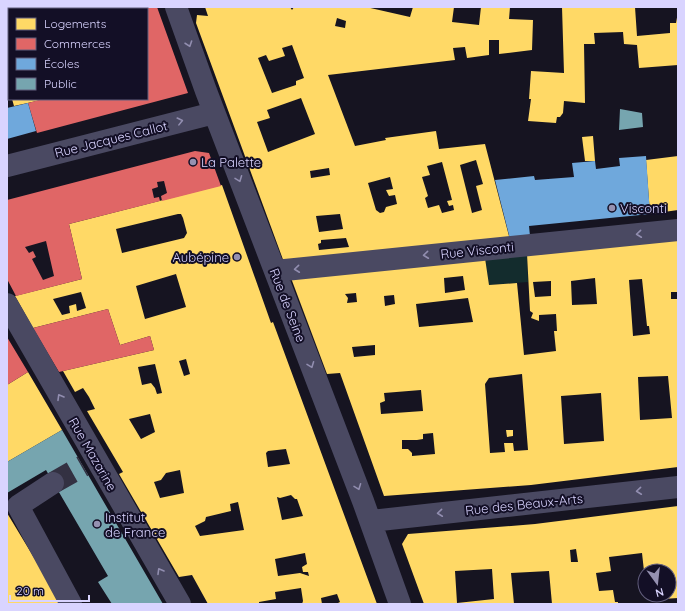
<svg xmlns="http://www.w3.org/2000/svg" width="685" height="611" font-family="Quicksand,sans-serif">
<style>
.green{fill:#132c2d}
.homes{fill:#ffd966;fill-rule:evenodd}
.shops{fill:#e06666;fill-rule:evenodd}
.schools{fill:#6fa8dc}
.public{fill:#76a5af}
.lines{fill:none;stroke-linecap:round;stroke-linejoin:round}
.minor-tunnel{stroke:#333142;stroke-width:22;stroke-dasharray:22 11;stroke-linecap:butt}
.minor{stroke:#4a4962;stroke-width:22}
.oneway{stroke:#928eb0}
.poi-dot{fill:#9591b1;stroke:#130f26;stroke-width:1.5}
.labels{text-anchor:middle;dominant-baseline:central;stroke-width:4;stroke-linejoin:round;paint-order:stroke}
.street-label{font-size:13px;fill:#d9d4ff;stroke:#130f26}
.poi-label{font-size:13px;fill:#d9d4ff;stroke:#130f26;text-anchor:start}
</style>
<rect width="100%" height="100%" fill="#161421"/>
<!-- green -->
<path class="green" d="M527 254 528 282 489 285 485 258Z"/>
<!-- homes -->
<path class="homes" d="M205 7H290L292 10 294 7H366L410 17 413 7H454L452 22 479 25 481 7H510L509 19 533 20 532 50 499 54V40H489V55L467 58 465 47 453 48 455 60 328 75 355 146 386 140 385 138 436 131 439 149 485 144 510 240 285 265 196 23 197 15 208 16ZM337 18 346 21 345 28 335 26ZM292 45 304 78 296 81V85L272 93 258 58 266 55 269 61 285 56 282 48ZM301 98 315 134 268 152 257 122 270 118 267 110ZM476 160 483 184 476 186 482 210 472 213 460 165ZM442 162 452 200 447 201 449 206 453 205 454 210 442 213 439 205 428 208 425 198 428 196 422 177 430 175 427 166ZM329 168 330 175 311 178 310 171ZM390 177 393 189 386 190 389 196 395 195 397 204 386 207 384 212 380 213 376 210 368 183ZM340 214 343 229 319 232 316 216ZM346 238 349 247 319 250 318 244 321 243V240Z
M562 7H635L637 36 670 33V23H676L678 12V65L639 68 637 45 624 44 623 32 594 33 595 44H584L585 103 564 101 563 113 560 117H557L556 123 528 121 531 99H529L531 71 564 73Z
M9 74V88H7V75Z
M12 99H41V100L14 106Z
M593 136 595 161H585L582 137Z
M678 156V210L650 214 646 160Z
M222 185 271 323 273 322 377 604H336L340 602 337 594 321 598 322 604H302L303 601 301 588 275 592 276 599 259 602V604H208L192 575 179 577 119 474 123 472 87 411 95 409 89 397 83 388 75 392 63 371 154 350 150 336 120 345 108 309 33 328 15 296 82 279 69 224ZM178 214H181L183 218 187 233 184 238 122 253 116 229ZM176 274 186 307 145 319 136 286ZM81 292 86 308 77 311 76 304 69 306 70 313 62 315 53 299ZM186 359 190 374 184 376 179 361ZM155 364 162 393 157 394 155 388 151 383 142 385 138 367ZM150 414 155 432 141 439 129 419ZM286 449 290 464 268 467 266 453 268 451ZM180 470 184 493 160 498 154 482 161 480 166 473ZM291 495 295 499H297L303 516 282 520 277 497 280 498ZM238 502 244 530 200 536 195 526 205 521 206 517 231 511 230 504ZM305 553 307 564 302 567 303 572H308L309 576 300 573 278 576 275 559Z
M678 238V292H671V299H678V467L531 485 384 496 340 373 327 374 291 278 485 258 489 285 517 283 524 355 556 351 554 331H557L556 314 539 315V321L531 318 533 313 530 311 527 254ZM463 276 465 290 445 293 444 278ZM595 278 597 304 572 305 571 281ZM642 279 647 326H649L650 334 633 336 629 280ZM551 281V296L535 297 533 282ZM356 293 357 302 347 303 348 298 345 294ZM394 295 395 304 385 306 384 296ZM468 298 473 322 419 327 416 304ZM375 345V355L354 357 352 347ZM522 374 528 450 514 451 513 443H504L505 452 490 453 485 384 489 378ZM668 376 672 418 640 420 638 377ZM421 390 423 411 381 414 380 403 385 401 384 393ZM601 393 604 441 564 444 561 396ZM433 433 435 454 412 456V453L408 449H402V440H417L423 439V434Z
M28 372 62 430 7 462V385Z
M506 430H513V436L507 437Z
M678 506V598L648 600 647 595H669V571H644L642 553 609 557 611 571 596 573 599 591 613 590 615 602H618V604H552L549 571 511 573 514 604H424L402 544 408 534 535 524ZM576 549 578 562H571L570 550ZM492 569 494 599 457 603 455 571Z
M7 513 62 604H7Z"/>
<!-- shops -->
<path class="shops" d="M7 7H69V8L9 9V22H7Z
M69 7H105V9H70Z
M135 7H157L188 93 37 133 28 103 43 99 105 100 147 99V9H136Z
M195 151 209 153 221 186 162 201 161 196 167 193 164 181 157 182 158 187 152 189 154 198 159 197 160 201 69 224 82 279 16 296 7 279V200ZM46 241 54 276 43 280 32 259 36 257 33 251 29 253 25 247Z
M108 309 120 345 150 336 154 350 59 372 33 328Z
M7 337 28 372 7 385Z"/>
<!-- schools -->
<path class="schools" d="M28 103 36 131 7 139V108Z
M646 156 650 214 529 226 530 236 510 239 495 180 534 176 535 180 574 177 572 163 595 161 596 169 620 166 619 158Z"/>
<!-- public -->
<path class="public" d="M620 109 642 113 643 127 619 130Z
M62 430 163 604H112L98 582 108 576 46 470 7 493V462Z"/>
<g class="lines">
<!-- minor-tunnel -->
<path class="minor-tunnel" d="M53 483 83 466"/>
<!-- minor -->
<path class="minor" d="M176 7 206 91 363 501 400 604
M7 166 214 113
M275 271 678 230
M7 304 180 604
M53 483 18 506 71 604
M371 521 678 487"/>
</g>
<!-- one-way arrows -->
<defs><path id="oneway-chevron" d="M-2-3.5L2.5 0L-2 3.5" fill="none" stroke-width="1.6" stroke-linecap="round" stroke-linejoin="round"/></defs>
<g class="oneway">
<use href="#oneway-chevron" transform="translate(189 44) rotate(71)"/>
<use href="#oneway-chevron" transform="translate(180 121) rotate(-14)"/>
<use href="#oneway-chevron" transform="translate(239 179) rotate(69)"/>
<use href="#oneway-chevron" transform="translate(639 234) rotate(174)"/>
<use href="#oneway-chevron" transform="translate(426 255) rotate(174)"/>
<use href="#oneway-chevron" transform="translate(297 269) rotate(174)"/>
<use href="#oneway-chevron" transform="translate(311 365) rotate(69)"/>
<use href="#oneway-chevron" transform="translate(60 397) rotate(-120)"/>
<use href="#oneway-chevron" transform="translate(358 487) rotate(69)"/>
<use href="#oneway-chevron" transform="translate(639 491) rotate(174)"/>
<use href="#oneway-chevron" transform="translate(440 513) rotate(174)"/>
<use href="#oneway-chevron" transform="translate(160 571) rotate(-120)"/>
</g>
<!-- markers -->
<g class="poi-dot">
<circle cx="193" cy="162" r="4"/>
<circle cx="612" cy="208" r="4"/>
<circle cx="237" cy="257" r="4"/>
<circle cx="97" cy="524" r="4"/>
</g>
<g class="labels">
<!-- street labels -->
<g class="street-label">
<text transform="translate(111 139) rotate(-14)">Rue Jacques Callot</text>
<text transform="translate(477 250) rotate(-6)">Rue Visconti</text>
<text transform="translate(288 305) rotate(69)">Rue de Seine</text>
<text transform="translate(93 454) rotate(60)">Rue Mazarine</text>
<text transform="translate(524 504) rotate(-6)">Rue des Beaux-Arts</text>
</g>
<!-- poi labels -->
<g class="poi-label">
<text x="201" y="162">La Palette</text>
<text x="620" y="208">Visconti</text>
<text x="229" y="257" text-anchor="end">Aubépine</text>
<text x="105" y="517">Institut<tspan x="105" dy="15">de France</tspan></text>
</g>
</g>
<!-- border -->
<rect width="685" height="611" fill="none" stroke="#d9d4ff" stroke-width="16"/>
<!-- legend -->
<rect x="8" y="8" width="140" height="92" fill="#130f26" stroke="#625e7d"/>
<rect x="16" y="18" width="20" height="12" fill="#ffd966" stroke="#625e7d"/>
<text x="44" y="28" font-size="12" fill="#d9d4ff">Logements</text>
<rect x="16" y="38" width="20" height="12" fill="#e06666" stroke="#625e7d"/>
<text x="44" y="48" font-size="12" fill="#d9d4ff">Commerces</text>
<rect x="16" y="58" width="20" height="12" fill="#6fa8dc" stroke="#625e7d"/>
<text x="44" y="68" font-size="12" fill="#d9d4ff">Écoles</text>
<rect x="16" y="78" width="20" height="12" fill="#76a5af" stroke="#625e7d"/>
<text x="44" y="88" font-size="12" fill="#d9d4ff">Public</text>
<!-- north arrow -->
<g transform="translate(657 583) rotate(165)"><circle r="19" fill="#130f26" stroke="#625e7d"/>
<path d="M0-3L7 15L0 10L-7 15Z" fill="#9591b1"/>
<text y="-6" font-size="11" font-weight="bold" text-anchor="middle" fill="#d9d4ff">N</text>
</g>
<!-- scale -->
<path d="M10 595v6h79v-6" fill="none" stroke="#d9d4ff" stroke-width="2"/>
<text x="16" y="595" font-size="12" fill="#d9d4ff" stroke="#130f26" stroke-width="3" paint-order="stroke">20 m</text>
</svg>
